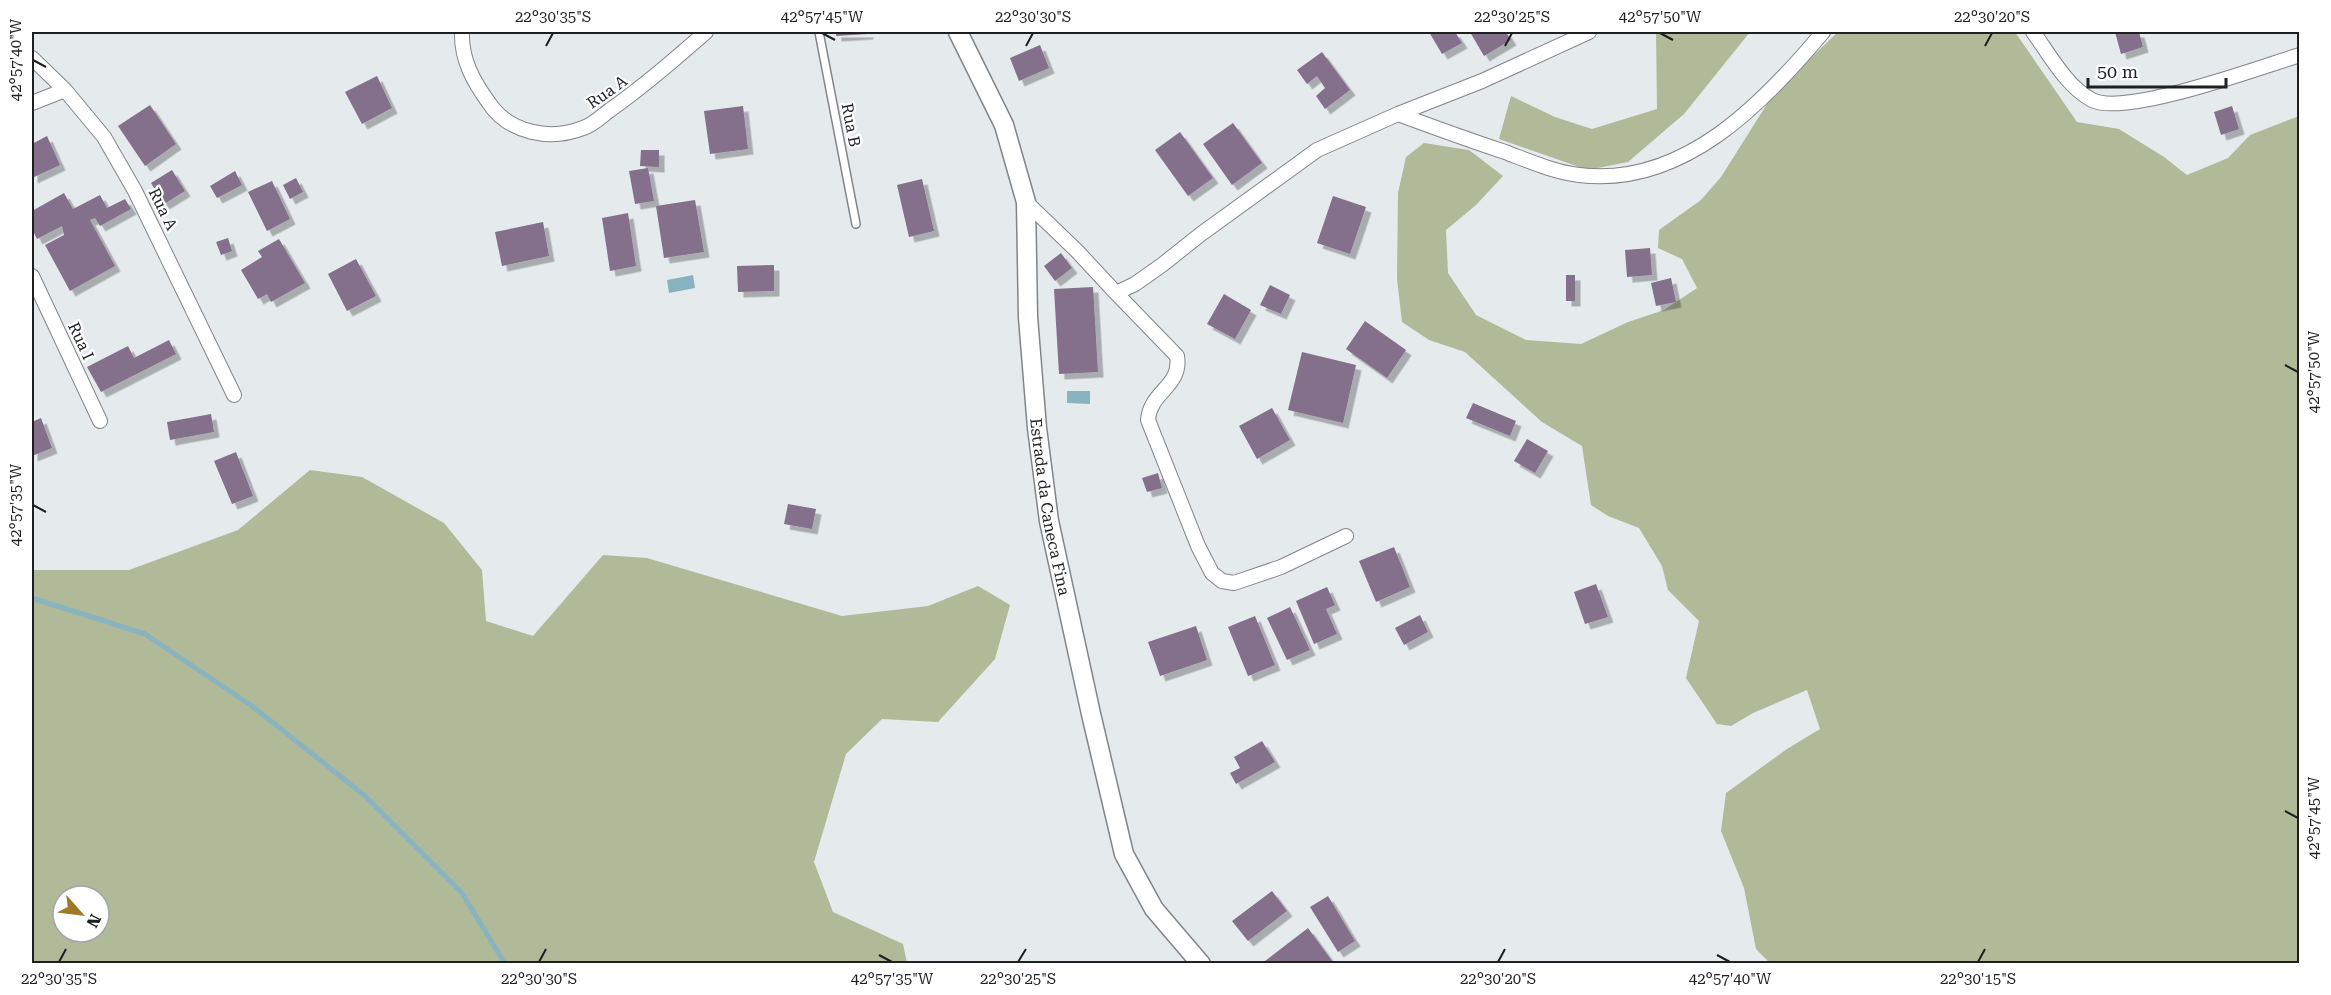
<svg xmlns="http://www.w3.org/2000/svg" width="2331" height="995" font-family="'Roboto Serif',serif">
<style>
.forest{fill:#b0b998;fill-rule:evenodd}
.water{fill:#89b3be}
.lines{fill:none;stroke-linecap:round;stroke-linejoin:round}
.stream{stroke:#89b3be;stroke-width:5}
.building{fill:#846f8a;filter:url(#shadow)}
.service-casing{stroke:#818589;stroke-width:10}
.minor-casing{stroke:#818589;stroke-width:16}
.tertiary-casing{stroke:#818589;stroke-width:21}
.service{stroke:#fff;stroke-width:7}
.minor{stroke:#fff;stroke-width:14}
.tertiary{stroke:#fff;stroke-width:18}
.ticks{fill:none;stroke:#1e1f21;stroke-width:2}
.labels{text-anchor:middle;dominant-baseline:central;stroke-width:4.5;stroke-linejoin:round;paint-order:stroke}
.street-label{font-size:16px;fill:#1e1f21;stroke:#fff}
.neatline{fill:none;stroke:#1e1f21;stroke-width:2}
.ticks-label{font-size:15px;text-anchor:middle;fill:#1e1f21}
</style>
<defs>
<filter id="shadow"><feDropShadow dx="5.5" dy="5.5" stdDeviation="0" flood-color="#0004"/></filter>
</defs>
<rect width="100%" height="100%" fill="#e5eaed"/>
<!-- forest -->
<path class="forest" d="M1656 32H1750L1684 114 1628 162 1588 170 1499 139 1511 96 1555 117 1592 129 1657 109Z
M1838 32H2015L2077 122 2119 129 2164 157 2187 175 2228 158 2250 135 2299 116V963H1770L1756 949 1744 888 1721 831 1726 793 1787 749 1820 729 1807 690 1753 713 1731 726 1717 724 1686 678 1699 621 1668 590 1662 566 1639 528 1608 516 1591 505 1582 446 1542 422 1465 352 1429 340 1402 322 1397 279 1398 193 1406 157 1424 143 1469 150 1503 176 1476 205 1446 230 1448 273 1476 315 1526 340 1581 344 1628 322 1664 310 1697 288 1682 259 1658 248 1659 230 1701 200 1721 177 1774 93Z
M310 470 362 477 444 523 482 570 486 621 533 636 603 555 647 558 842 616 928 606 978 586 1010 605 995 659 938 722 882 719 846 754 814 862 833 912 903 944 907 963H32V570H129L238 530ZM63 896H99V932H63Z"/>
<!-- water -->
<path class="water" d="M693 275 695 288 669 293 667 280Z
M1067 391H1090V404L1067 403Z"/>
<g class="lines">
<!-- stream -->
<path class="stream" d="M32 598 145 634 252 706 365 796 462 893 505 964"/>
</g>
<!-- building -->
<path class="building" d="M836 32H868V34L836 36Z
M1429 32H1455L1462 43 1442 54Z
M1470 32H1506L1511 40 1484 56Z
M2115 32H2139L2143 47 2121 54Z
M1040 45 1049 68 1019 81 1010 58Z
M1322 52 1350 90 1325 109 1316 96 1325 88 1317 76 1307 84 1297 70Z
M377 76 392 108 362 124 345 92Z
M150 105 176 144 145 166 118 126Z
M743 106 748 149 710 154 704 111Z
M2232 106 2239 129 2221 135 2214 112Z
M1233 123 1262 163 1232 185 1203 144Z
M1180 132 1213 178 1188 196 1155 150Z
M47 136 60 165 32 178V144Z
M641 150H659V167L640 166Z
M648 168 654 201 635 204 629 171Z
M172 170 185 191 164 204 151 183Z
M235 171 242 185 217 198 210 186Z
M296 178 303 192 290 199 283 185Z
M922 179 934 231 909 237 897 185Z
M272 181 290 219 267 231 248 192Z
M64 193 73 209 100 195 107 208 125 199 131 209 100 226 95 218 90 220 115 266 70 291 45 245 64 235 62 226 37 239 32 229V211Z
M1333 196 1366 207 1350 254 1317 243Z
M695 200 704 252 664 258 656 206Z
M628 213 636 266 610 271 602 218Z
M543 222 549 256 502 266 495 232Z
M228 238 232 251 221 255 216 242Z
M279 239 305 283 271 302 267 294 258 299 241 270 262 257 258 251Z
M1650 248 1652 275 1627 277 1625 250Z
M1061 253 1072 268 1055 281 1044 266Z
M356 259 376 296 347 311 328 274Z
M774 265V291L738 292 737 266Z
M1566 275H1575V301H1566Z
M1671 278 1676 302 1656 306 1651 283Z
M1270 285 1290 295 1281 314 1260 305Z
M1093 287 1098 372 1059 374 1054 289Z
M1224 294 1251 310 1235 339 1207 324Z
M1365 321 1406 350 1387 378 1346 349Z
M169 340 176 354 101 392 87 367 128 346 134 358Z
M1302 352 1356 365 1343 423 1288 410Z
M1473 403 1516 421 1510 436 1466 418Z
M1272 408 1290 440 1257 459 1239 426Z
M211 414 214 432 170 440 167 422Z
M41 418 52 448 32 456V422Z
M1527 439 1548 451 1535 473 1514 461Z
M236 452 253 496 232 504 214 461Z
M1158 473 1162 488 1147 492 1142 478Z
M788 504 816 509 812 529 784 524Z
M1394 547 1410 587 1376 602 1359 561Z
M1596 584 1608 617 1585 624 1574 592Z
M1327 587 1335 605 1326 609 1337 634 1314 644 1296 601Z
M1290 607 1310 650 1287 660 1267 618Z
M1420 615 1428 632 1404 645 1395 628Z
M1255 616 1275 665 1248 676 1228 627Z
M1196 626 1207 660 1160 676 1148 642Z
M1262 741 1275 762 1236 784 1230 773 1240 768 1234 757Z
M1272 891 1287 911 1248 941 1232 921Z
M1328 896 1355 941 1338 952 1310 907Z
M1308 928 1332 961 1329 964H1267L1265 961Z"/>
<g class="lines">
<!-- service casing -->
<g class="service-casing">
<path id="service" d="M819 32 856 224"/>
</g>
<!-- minor casing -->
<g class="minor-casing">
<path id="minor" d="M462 32C461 59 473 81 489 103 509 133 550 141 583 128 593 125 602 116 610 110 644 86 675 59 706 32
M2033 32C2050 55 2066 86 2092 100 2125 117 2260 67 2300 55
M32 58 65 90 104 137 135 191 234 395
M32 103 65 90
M1398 114C1433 127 1469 140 1505 152 1529 161 1554 172 1579 175 1682 188 1763 104 1823 32
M1026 202 1077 251 1116 293 1135 284 1162 265 1201 234 1317 150 1398 114 1482 81 1589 32
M32 276 100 421
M1116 293 1177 356C1182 387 1150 391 1148 420L1198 546 1212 573 1222 581 1234 583 1281 567 1346 536"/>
</g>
<!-- tertiary casing -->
<g class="tertiary-casing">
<g id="tertiary">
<path id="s1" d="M958 32 1004 125 1026 202 1028 317 1037 428 1049 521 1091 714 1124 854 1154 909 1201 964"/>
</g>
</g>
<!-- service -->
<use href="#service" class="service"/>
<!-- minor -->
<use href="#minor" class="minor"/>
<!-- tertiary -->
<use href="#tertiary" class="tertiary"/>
</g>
<!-- ticks -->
<path class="ticks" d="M822 33 835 40M1660 33 1673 40M546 46 553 33M1026 46 1033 33M1505 46 1512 33M1985 46 1992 33M33 60 46 67M2285 365 2298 372M33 505 46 512M2285 811 2298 818M879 955 892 962M1717 955 1730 962M59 962 66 949M539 962 546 949M1018 962 1026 949M1498 962 1505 949M1978 962 1985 949"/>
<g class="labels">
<!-- street labels -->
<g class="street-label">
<text transform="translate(607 92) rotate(-35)">Rua A</text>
<text transform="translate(851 125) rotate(79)">Rua B</text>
<text transform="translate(163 209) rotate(64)">Rua A</text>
<text transform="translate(81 341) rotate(65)">Rua I</text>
<text stroke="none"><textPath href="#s1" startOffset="490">Estrada da Caneca Fina</textPath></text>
</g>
</g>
<!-- border -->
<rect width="2331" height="995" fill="none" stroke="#ffffff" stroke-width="66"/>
<!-- north arrow -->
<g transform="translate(81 914) rotate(118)"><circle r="28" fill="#ffffff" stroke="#a5a5a6" stroke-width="1.5"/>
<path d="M0-4.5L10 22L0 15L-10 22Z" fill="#a07827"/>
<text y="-9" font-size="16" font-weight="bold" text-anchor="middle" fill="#1e1f21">N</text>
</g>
<!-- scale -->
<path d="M2088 78v9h138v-9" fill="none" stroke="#1e1f21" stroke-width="3"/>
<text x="2097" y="78" font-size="18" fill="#1e1f21" stroke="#ffffff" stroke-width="4.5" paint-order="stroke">50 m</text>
<rect x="33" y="33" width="2265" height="929" class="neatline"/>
<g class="ticks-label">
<text x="553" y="22">22°30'35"S</text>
<text x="822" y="22">42°57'45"W</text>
<text x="1033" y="22">22°30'30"S</text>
<text x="1512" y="22">22°30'25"S</text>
<text x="1660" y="22">42°57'50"W</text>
<text x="1992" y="22">22°30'20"S</text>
<text transform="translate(16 60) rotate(-90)" y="5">42°57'40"W</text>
<text transform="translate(2314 372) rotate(-90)" y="5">42°57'50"W</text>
<text transform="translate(16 505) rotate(-90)" y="5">42°57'35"W</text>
<text transform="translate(2314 818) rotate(-90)" y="5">42°57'45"W</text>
<text x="59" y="984">22°30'35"S</text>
<text x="539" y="984">22°30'30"S</text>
<text x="892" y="984">42°57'35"W</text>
<text x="1018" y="984">22°30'25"S</text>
<text x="1498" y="984">22°30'20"S</text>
<text x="1730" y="984">42°57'40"W</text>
<text x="1978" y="984">22°30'15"S</text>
</g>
</svg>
